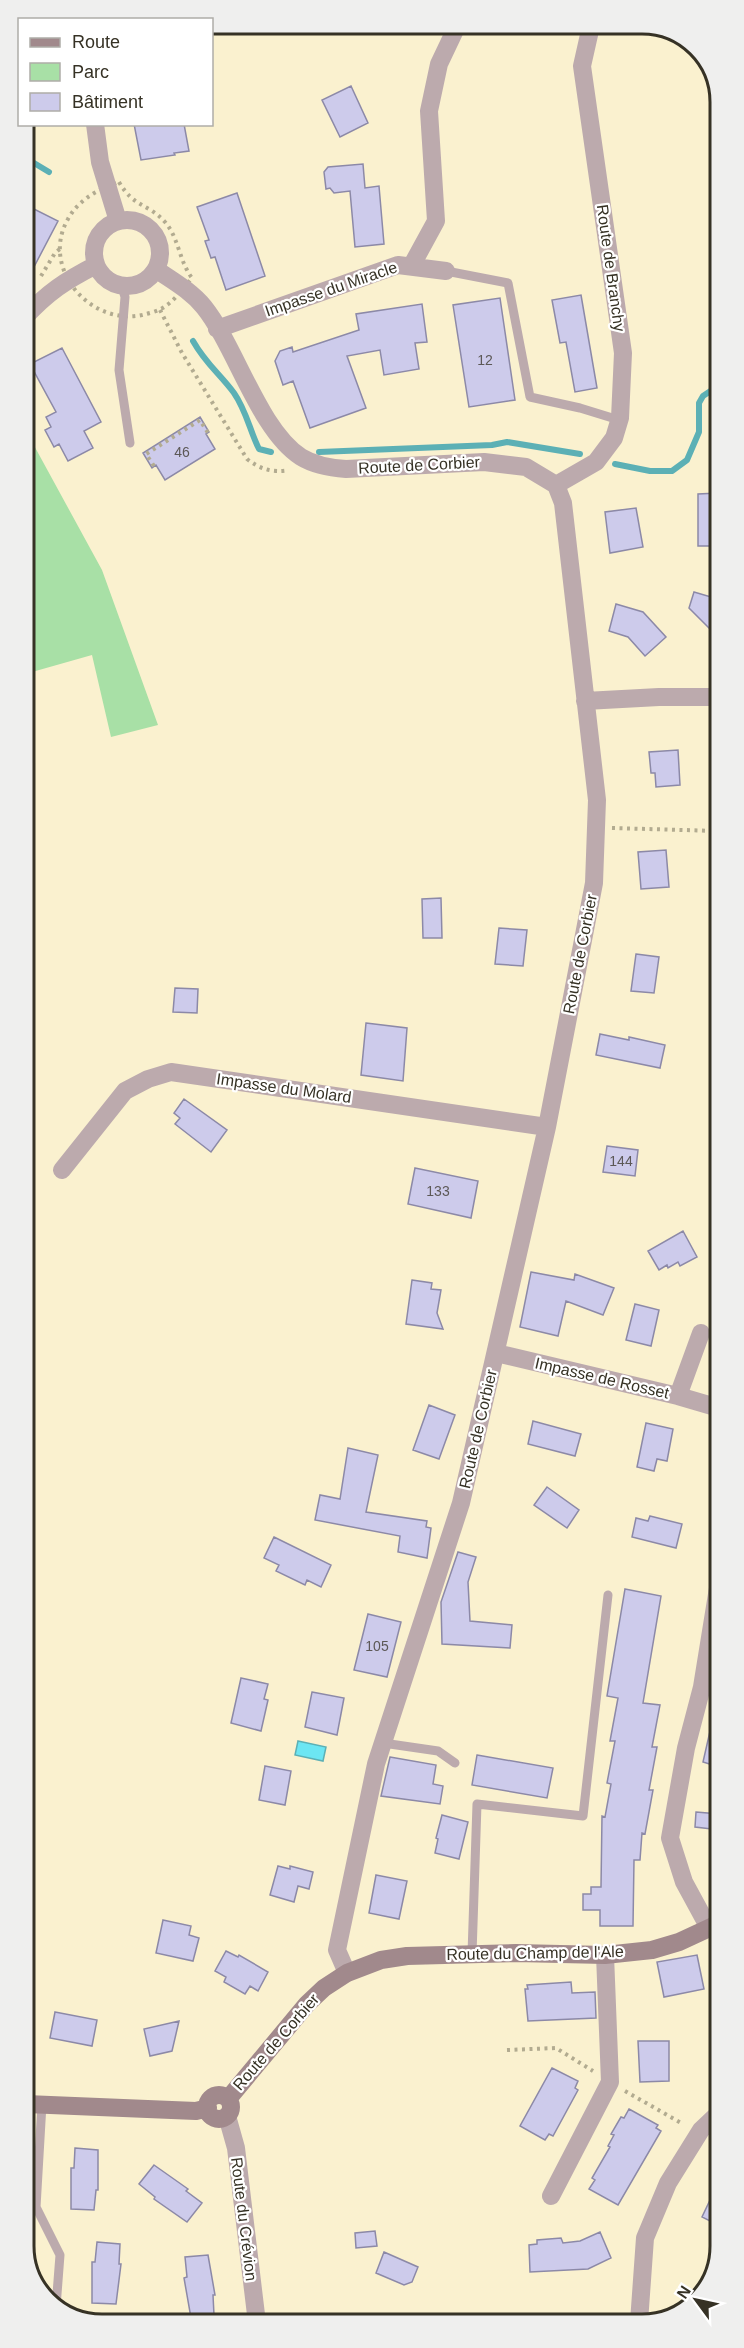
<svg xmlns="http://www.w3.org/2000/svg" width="744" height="2348" font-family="Helvetica,sans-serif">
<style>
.green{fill:#a8e0a6}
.water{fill:#6ce6f3;stroke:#5cb0b5;stroke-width:1.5}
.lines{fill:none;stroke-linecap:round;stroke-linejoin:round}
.stream{stroke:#5cb0b5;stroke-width:6}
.building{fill:#cdcbeb;stroke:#8c89a7;stroke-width:1.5}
.path{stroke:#b2ab90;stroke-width:4;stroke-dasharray:3 4.5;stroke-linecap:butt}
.lane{stroke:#bcaaad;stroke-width:9}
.street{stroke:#bcaaad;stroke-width:18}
.secondary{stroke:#a1898c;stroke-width:18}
.labels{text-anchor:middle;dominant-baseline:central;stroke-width:4.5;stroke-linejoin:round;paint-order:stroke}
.number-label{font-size:14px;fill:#5c5856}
.street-label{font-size:16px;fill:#363225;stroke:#fff}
.rim{fill:none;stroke:#363225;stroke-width:3}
</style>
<rect width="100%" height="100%" fill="#faf1cf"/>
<!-- green -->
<path class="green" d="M25 429 102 570 158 725 111 737 92 655 25 674Z"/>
<!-- water -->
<path class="water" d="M298 1741 326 1747 323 1761 295 1755Z"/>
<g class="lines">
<!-- stream -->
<path class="stream" d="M24 157 49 172
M193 341C206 364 219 373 234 393 246 410 250 431 259 449L271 452
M319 452 492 445 507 442 580 454
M615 464 650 471H672L687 460 699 432V403L703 396 718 386"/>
</g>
<!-- building -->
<path class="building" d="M351 86 368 123 340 137 322 100Z
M134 124H184L189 151 174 153 175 155 141 160Z
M363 164 365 188 379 186 384 244 355 247 350 191 334 193 330 188 326 189 324 172 328 167Z
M237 193 265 276 226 290 215 257 211 258 205 241 209 240 197 207Z
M24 204 58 221 24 286Z
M581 295 597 388 575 392 566 342 560 343 552 300Z
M500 298 515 400 469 407 453 305Z
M422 304 427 342 415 343 419 369 384 375 380 350 347 356 366 408 310 428 293 381 283 385 275 361 280 351 292 347 293 352 359 330 356 314Z
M62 348 101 422 84 431 93 448 68 461 59 444 54 447 45 430 51 427 46 417 56 412 30 364Z
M200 417 209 432 206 434 215 449 165 480 156 465 152 468 143 453Z
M718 493V546H698V494Z
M636 508 643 547 610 553 605 512Z
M694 592 718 599V637L689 608Z
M616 604 643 612 666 637 645 656 628 637 609 631Z
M678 750 680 785 656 787 655 773H651L649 752Z
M666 850 669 887 641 889 638 852Z
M441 898 442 938H423L422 899Z
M499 928 527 930 523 966 495 964Z
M636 954 659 957 654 993 631 991Z
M175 988 198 989 197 1013 173 1012Z
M366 1023 407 1028 403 1081 361 1075Z
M600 1034 629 1040V1037L665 1045 660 1068 596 1055Z
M184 1099 227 1130 211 1152 175 1124 180 1118 174 1113Z
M607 1146 638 1150 635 1176 603 1172Z
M415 1168 478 1181 471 1218 408 1204Z
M683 1231 697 1257 680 1266 678 1262 668 1268 667 1265 659 1270 648 1251Z
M531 1272 574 1280 575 1274 614 1288 603 1315 566 1301 558 1336 520 1327Z
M412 1280 432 1283 431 1289 441 1290 437 1313 443 1329 406 1324Z
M635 1304 659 1310 651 1346 626 1340Z
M429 1405 455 1415 439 1459 413 1450Z
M533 1421 581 1434 575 1456 528 1444Z
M646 1423 673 1429 667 1461 657 1459 654 1471 637 1467Z
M348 1448 378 1455 366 1512 427 1521 426 1527 431 1528 427 1558 398 1552 400 1536 315 1520 320 1495 340 1499Z
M547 1487 579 1510 567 1528 534 1505Z
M650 1516 682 1524 676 1548 632 1537 636 1518 648 1521Z
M274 1537 331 1565 321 1587 307 1580 305 1585 276 1571 279 1565 264 1558Z
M458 1552 476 1557 468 1582 470 1621 512 1625 510 1648 442 1644 441 1602Z
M625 1589 661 1596 643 1703 660 1705 652 1747H657L649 1790H653L645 1834 642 1833 640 1860H634L633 1926H600V1910H583V1894H591V1887H601L602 1816 605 1817 611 1784 607 1783 615 1741H610L618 1698 607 1696Z
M368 1614 401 1622 387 1677 354 1670Z
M241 1678 268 1684 264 1699 268 1700 261 1731 231 1723Z
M312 1692 344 1698 337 1735 305 1727Z
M713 1718H719V1767L703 1762Z
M477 1755 553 1768 547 1798 472 1785Z
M390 1757 436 1765 433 1784 443 1786 440 1804 381 1796Z
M265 1766 291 1771 285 1805 259 1800Z
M696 1812 719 1814 720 1830 695 1827Z
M442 1815 468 1822 459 1859 435 1853 438 1839 436 1838Z
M278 1866 290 1869V1866L313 1872 309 1889 298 1886 294 1902 270 1895Z
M376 1875 407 1881 399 1919 369 1913Z
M163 1920 191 1926 189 1935 199 1938 193 1961 156 1953Z
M226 1951 238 1957 239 1955 268 1972 258 1991 250 1986 245 1994 224 1982 226 1977 215 1971Z
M697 1955 704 1989 664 1997 657 1962Z
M571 1982 572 1993 595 1992 596 2018 528 2021 525 1989H528L527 1985Z
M55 2012 97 2020 92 2046 50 2038Z
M179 2021 172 2051 150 2056 144 2029Z
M638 2041H669V2081L640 2082Z
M552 2068 578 2081 575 2088 578 2090 553 2136 549 2134 545 2140 520 2126Z
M629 2109 658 2125 656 2128 661 2131 618 2205 589 2189 595 2180 592 2178 610 2147 608 2146 614 2135 611 2134 621 2117 624 2118Z
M75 2148 98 2150V2190H96L94 2210 71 2209V2168H74Z
M154 2165 188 2189 186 2191 202 2203 187 2222 154 2199 155 2197 139 2184Z
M720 2179V2226L702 2217Z
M375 2231 377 2246 356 2248 355 2233Z
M600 2232 611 2258 588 2269 530 2272 529 2245 537 2244V2240L561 2238 563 2243 580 2241Z
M97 2242 120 2244 119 2264H121L116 2304 92 2303V2262H95Z
M384 2252 418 2267 412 2282 404 2285 376 2273Z
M208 2255 215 2295H213L214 2315 191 2318 184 2278 187 2277 185 2257Z"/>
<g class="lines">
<!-- path -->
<path class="path" d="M119 182C134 208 148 203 165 222 179 238 179 261 192 278 184 287 177 298 167 305 160 311 150 313 142 315 89 326 40 267 68 219 79 199 99 189 119 182Z
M41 276 55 253 61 248
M160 310 182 353 247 459C260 469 272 473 289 470
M154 466 146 454 200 420 208 433
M612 828 718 831
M507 2050 556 2048 593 2071
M625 2091 683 2124"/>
<!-- lane -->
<path class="lane" d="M446 271 508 283 530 397 580 408 619 420
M122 287 125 297 119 370 130 443
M383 1743 438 1751 455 1763
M472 1954 477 1804 583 1816 608 1595
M42 2104 36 2207 60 2255 56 2307"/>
<!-- street -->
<path class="street" d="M95 124 100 162 118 221
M94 253a33 33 0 1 1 66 0a33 33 0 1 1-66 0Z
M412 265 436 221 429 111 439 64 458 24
M157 270C173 281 191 291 204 307 236 347 259 430 301 457 314 465 331 468 346 469L484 462 526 467 556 485 563 503 597 800 594 883 547 1127 461 1503 376 1764 337 1950 347 1973
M24 318C48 292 65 281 96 265
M217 329 398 265 446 271
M556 485 596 462 614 438 620 418 623 353 582 66 591 26 593 24
M585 701 659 697H718
M62 1170 125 1091 148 1079 171 1072 547 1127
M496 1353 678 1396 701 1333
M678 1396 719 1408
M709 1928 684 1882 670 1838 686 1748 702 1687 719 1582
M227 2116 236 2148 257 2323
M551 2196 610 2082 605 1955
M639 2322 645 2238 668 2183 701 2130 720 2112"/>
<!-- secondary -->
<path class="secondary" d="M207 2107a12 12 0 1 1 24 0a12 12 0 1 1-24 0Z
M228 2099 307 2004 324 1988 347 1973 381 1960 407 1956 516 1953 605 1955 652 1950 679 1942 720 1923
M26 2104 196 2111 208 2108"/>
</g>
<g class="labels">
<!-- number labels -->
<g class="number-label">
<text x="485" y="360">12</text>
<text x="182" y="452">46</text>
<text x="621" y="1161">144</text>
<text x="438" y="1191">133</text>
<text x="377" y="1646">105</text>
</g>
<!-- street labels -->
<g class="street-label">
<text transform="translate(611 268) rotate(82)">Route de Branchy</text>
<text transform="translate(331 289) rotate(-19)">Impasse du Miracle</text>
<text transform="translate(419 465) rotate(-3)">Route de Corbier</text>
<text transform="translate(580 954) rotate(-79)">Route de Corbier</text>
<text transform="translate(284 1088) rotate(8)">Impasse du Molard</text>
<text transform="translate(602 1378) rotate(13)">Impasse de Rosset</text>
<text transform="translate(478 1429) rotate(-77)">Route de Corbier</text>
<text transform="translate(535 1953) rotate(-1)">Route du Champ de l'Ale</text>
<text transform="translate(276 2042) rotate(-49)">Route de Corbier</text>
<text transform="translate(244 2219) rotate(83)">Route du Crévion</text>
</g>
</g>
<!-- crop -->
<path d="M0 0H744V2348H0ZM102 34H642A68 68 0 0 1 710 102V2246A68 68 0 0 1 642 2314H102A68 68 0 0 1 34 2246V102A68 68 0 0 1 102 34Z" fill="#efefee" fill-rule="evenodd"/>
<path class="rim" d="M102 34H642A68 68 0 0 1 710 102V2246A68 68 0 0 1 642 2314H102A68 68 0 0 1 34 2246V102A68 68 0 0 1 102 34Z"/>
<!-- legend -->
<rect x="18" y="18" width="195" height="108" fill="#ffffff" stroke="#afada8" stroke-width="1.5"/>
<rect x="30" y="38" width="30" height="9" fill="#a1898c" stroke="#afada8" stroke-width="1.5"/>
<text x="72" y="48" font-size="18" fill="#363225">Route</text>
<rect x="30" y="63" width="30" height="18" fill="#a8e0a6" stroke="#afada8" stroke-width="1.5"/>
<text x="72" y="78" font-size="18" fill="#363225">Parc</text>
<rect x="30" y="93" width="30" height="18" fill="#cdcbeb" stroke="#afada8" stroke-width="1.5"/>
<text x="72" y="108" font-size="18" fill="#363225">Bâtiment</text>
<!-- north arrow -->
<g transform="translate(696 2300) rotate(303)" stroke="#ffffff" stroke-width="4.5" paint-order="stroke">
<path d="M0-4.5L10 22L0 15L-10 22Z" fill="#363225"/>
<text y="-9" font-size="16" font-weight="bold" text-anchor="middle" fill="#363225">N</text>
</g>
</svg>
